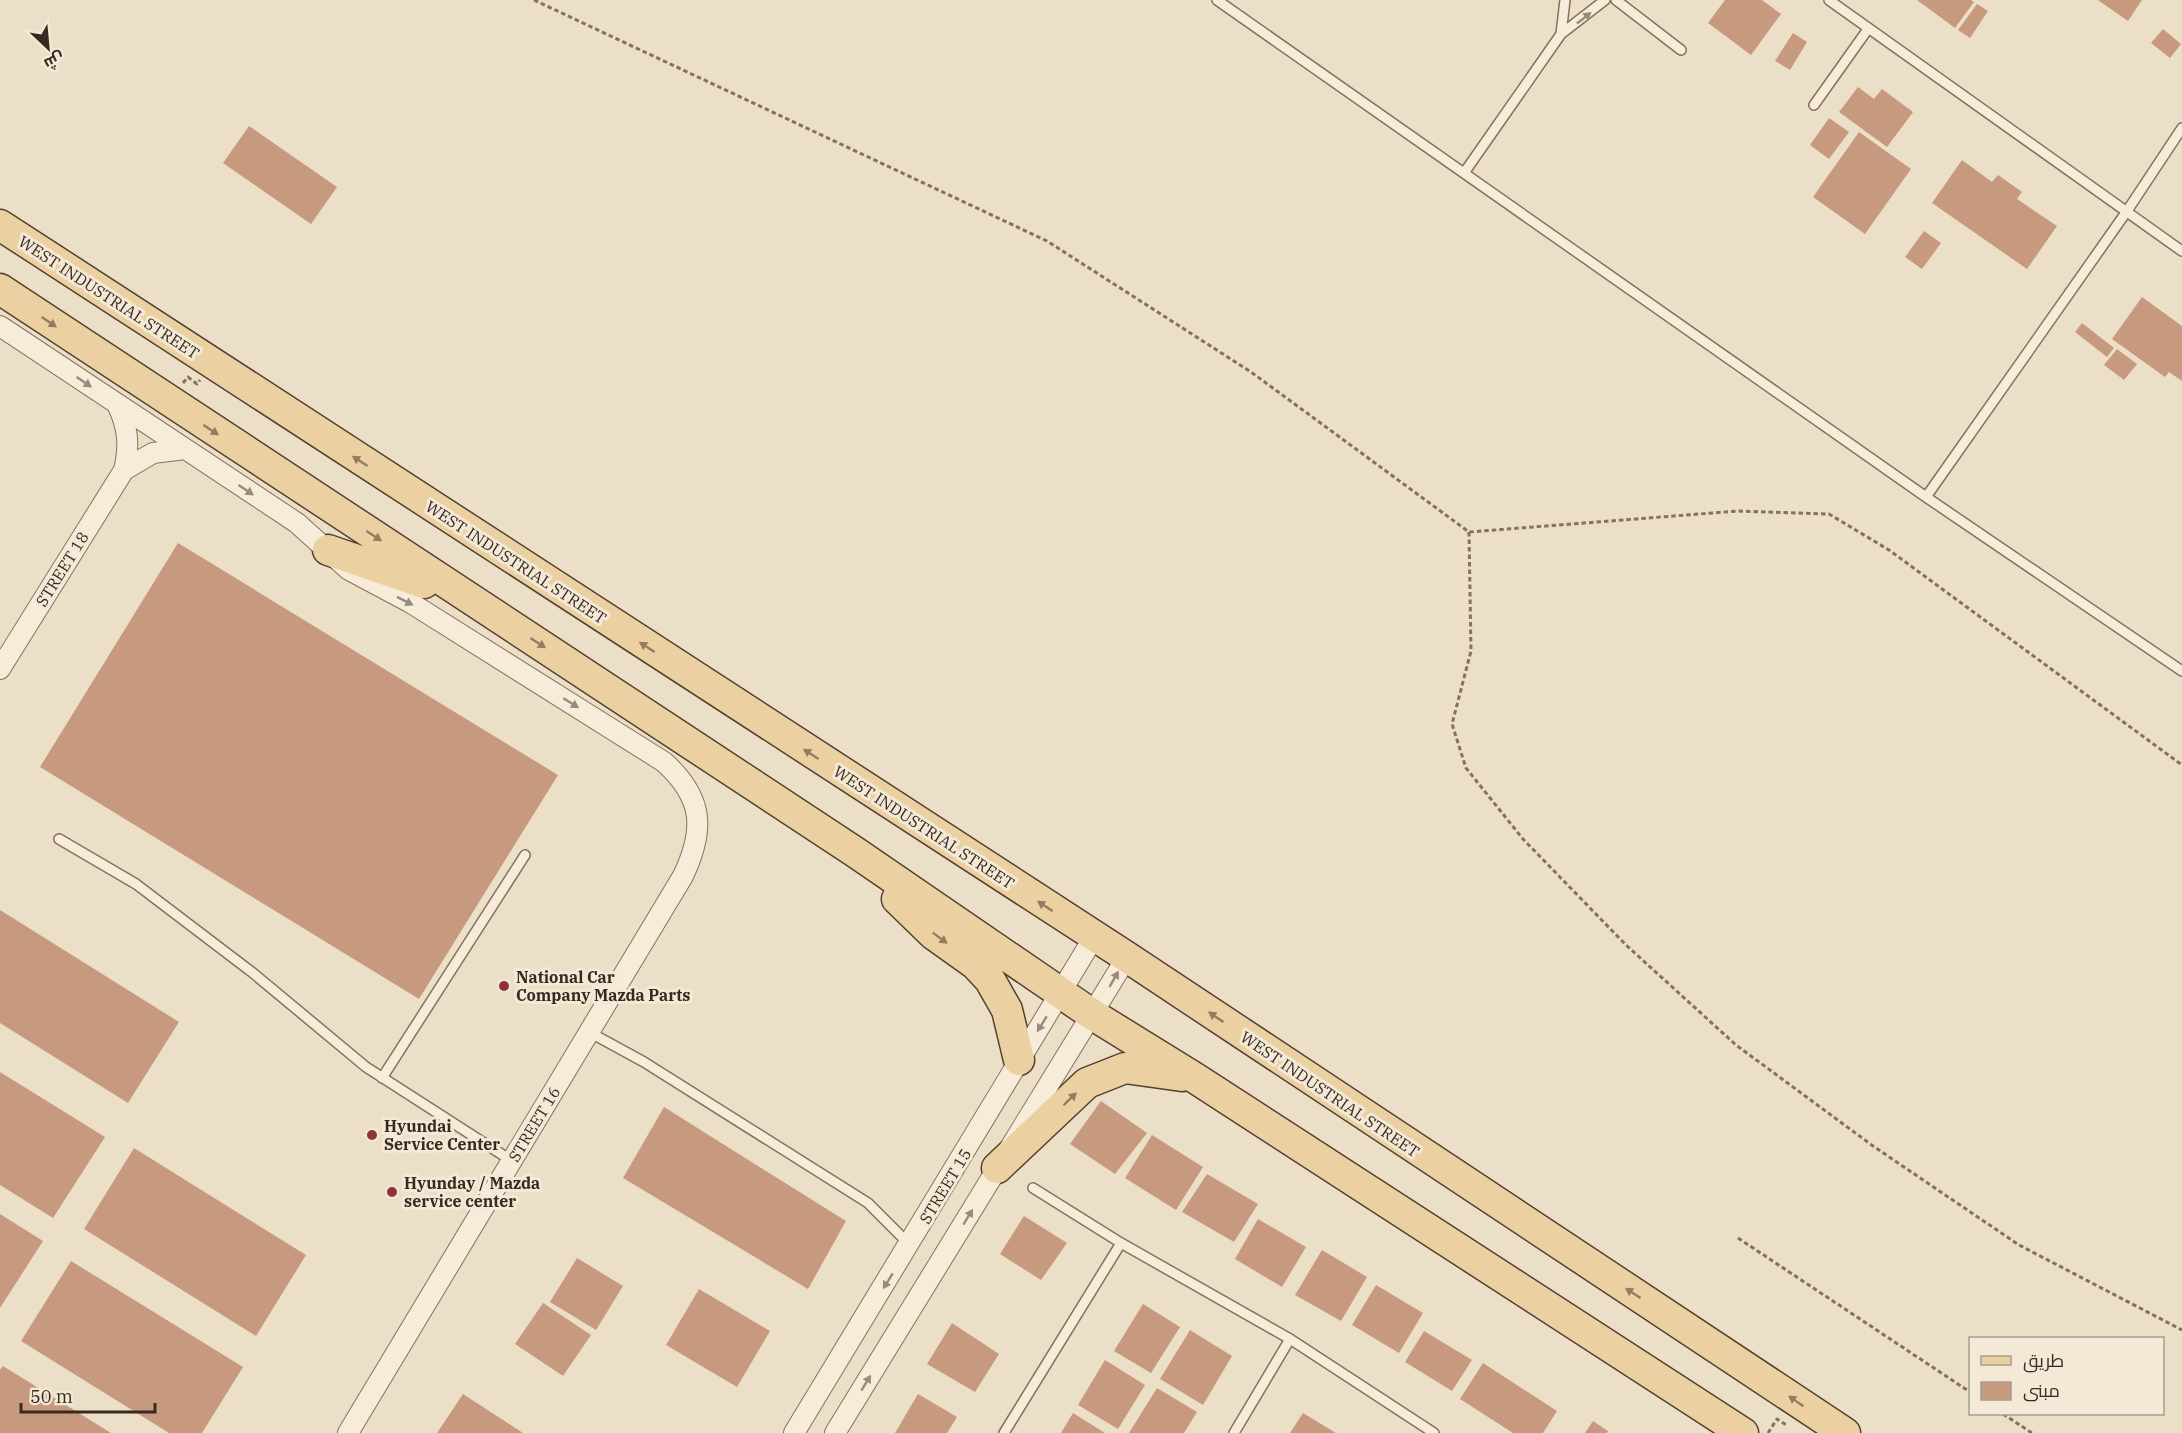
<svg xmlns="http://www.w3.org/2000/svg" width="2182" height="1433" font-family="'IBM Plex Serif',Cairo,serif">
<style>
.building{fill:#c79a7f}
.lines{fill:none;stroke-linecap:round;stroke-linejoin:round}
.lane-casing{stroke:#86715d;stroke-width:12}
.street-casing{stroke:#86715d;stroke-width:22}
.primary-casing{stroke:#544031;stroke-width:33}
.path{stroke:#86715d;stroke-width:3;stroke-dasharray:4.5 3;stroke-linecap:butt}
.lane{stroke:#f6ecd9;stroke-width:9}
.street{stroke:#f6ecd9;stroke-width:20}
.primary{stroke:#ebd1a2;stroke-width:30}
.oneway{fill:#968b7c}
.oneway2{fill:#917e61}
.poi-dot{fill:#903237;stroke:#f3e9d6;stroke-width:2}
.labels{text-anchor:middle;dominant-baseline:central;stroke-width:6;stroke-linejoin:round;paint-order:stroke}
.street-label{font-size:16px;fill:#372a20;stroke:#f3e9d6}
.poi-label{font-size:16px;font-weight:bold;fill:#372a20;stroke:#f3e9d6;text-anchor:start}
</style>
<rect width="100%" height="100%" fill="#ebdfc7"/>
<!-- building -->
<path class="building" d="M1725 0H1762L1781 14 1751 55 1708 23Z
M1917 0H1971L1974 2 1955 28Z
M2098 0H2142L2128 21Z
M1977 4 1988 11 1970 38 1958 30Z
M2163 29 2181 44 2170 58 2151 43Z
M1793 33 1807 42 1790 70 1775 61Z
M1858 87 1874 99 1882 89 1913 112 1887 147 1839 112Z
M1829 118 1849 132 1829 159 1810 145Z
M249 126 337 187 311 224 223 163Z
M1859 132 1911 169 1865 234 1813 197Z
M1962 160 1992 182 1998 175 2022 192 2017 199 2057 226 2027 269 1932 203Z
M1924 231 1941 243 1922 269 1905 257Z
M2142 297 2182 326V381L2169 372 2165 377 2112 339Z
M2082 323 2114 348 2107 357 2075 332Z
M2117 349 2137 364 2124 380 2104 365Z
M178 543 558 775 419 999 40 767Z
M0 910 179 1022 128 1103 0 1023Z
M0 1072 105 1137 53 1218 0 1185Z
M1101 1101 1147 1133 1115 1174 1070 1144Z
M664 1107 846 1221 808 1289 623 1178Z
M1152 1135 1203 1167 1176 1210 1125 1178Z
M134 1148 306 1255 256 1336 84 1229Z
M1207 1174 1258 1204 1234 1242 1182 1212Z
M0 1214 43 1241 0 1308Z
M1024 1216 1067 1243 1041 1280 1000 1254Z
M1258 1219 1306 1247 1282 1287 1235 1259Z
M1322 1250 1367 1277 1341 1321 1295 1295Z
M577 1258 623 1286 596 1330 550 1302Z
M71 1261 243 1367 202 1433H169L21 1341Z
M1376 1285 1423 1313 1399 1353 1352 1325Z
M699 1289 770 1331 737 1387 666 1345Z
M543 1303 591 1335 563 1376 515 1344Z
M1143 1304 1180 1327 1151 1373 1114 1351Z
M952 1323 999 1354 975 1392 927 1364Z
M1190 1330 1232 1356 1203 1405 1160 1379Z
M1424 1331 1472 1360 1452 1391 1405 1362Z
M1105 1360 1145 1385 1118 1429 1078 1405Z
M1483 1363 1557 1411 1543 1433H1513L1460 1399Z
M3 1366 111 1433H0V1370Z
M1157 1388 1197 1412 1184 1433H1129Z
M463 1394 523 1433H437Z
M918 1394 957 1417 947 1433H895Z
M1073 1413 1105 1433H1061Z
M1303 1413 1336 1433H1290Z
M1593 1421 1608 1431 1607 1433H1585Z"/>
<g class="lines">
<!-- lane casing -->
<g class="lane-casing">
<path id="lane" d="M1217 0 1926 497 2182 671
M1616 0 1681 50
M1829 0 2182 251
M1561 34 1565 0
M1814 105 1868 29
M1464 173 1561 34 1605 0
M1926 497 2127 211 2182 128
M59 839 136 884 253 973 366 1067 512 1161
M589 1032 644 1062 868 1203 910 1245
M382 1078 525 855
M1033 1188 1121 1243 1290 1339 1434 1433
M1004 1433 1121 1243
M1234 1433 1290 1339"/>
</g>
<!-- street casing -->
<g class="street-casing">
<path id="street" d="M0 326 297 523 349 570 411 603 664 762C704 798 705 830 683 876L348 1433
M124 470 153 453 185 449
M0 669 124 470C130 445 128 427 117 404
M794 1433 1094 937
M835 1433 1127 957"/>
</g>
<!-- primary casing -->
<g class="primary-casing">
<path id="primary" d="M0 225 1127 957 1845 1433
M0 289 855 852 1093 1015 1195 1078 1743 1433
M328 550 424 583
M897 899 933 934 975 964 990 980 1007 1010 1019 1060
M997 1168 1087 1083 1125 1068 1182 1076"/>
</g>
<!-- path -->
<path class="path" d="M534 0 1047 241 1251 372 1469 532 1738 511 1829 514 1889 550 2182 765
M183 383 188 377 197 384 200 380
M1469 532 1471 651 1452 724 1466 768 1523 839 1626 945 1736 1045 1873 1146 2019 1245 2182 1330
M1738 1238 1970 1392
M2003 1414 2032 1433
M1768 1433 1777 1419 1788 1426"/>
<!-- lane -->
<use href="#lane" class="lane"/>
<!-- street -->
<use href="#street" class="street"/>
<!-- primary -->
<use href="#primary" class="primary"/>
</g>
<!-- one-way arrows -->
<defs><path id="oneway-solid" d="M-6-.8H1V-3.2L6.5 0L1 3.2V.8H-6Z" transform="scale(1.5)"/></defs>
<g class="oneway">
<use href="#oneway-solid" transform="translate(1584 18) rotate(-38)"/>
<use href="#oneway-solid" transform="translate(84 382) rotate(34)"/>
<use href="#oneway-solid" transform="translate(246 490) rotate(34)"/>
<use href="#oneway-solid" transform="translate(405 601) rotate(27)"/>
<use href="#oneway-solid" transform="translate(571 703) rotate(32)"/>
<use href="#oneway-solid" transform="translate(1114 979) rotate(-60)"/>
<use href="#oneway-solid" transform="translate(1042 1024) rotate(122)"/>
<use href="#oneway-solid" transform="translate(968 1217) rotate(-59)"/>
<use href="#oneway-solid" transform="translate(888 1281) rotate(122)"/>
<use href="#oneway-solid" transform="translate(866 1383) rotate(-59)"/>
</g>
<g class="oneway2">
<use href="#oneway-solid" transform="translate(49 322) rotate(34)"/>
<use href="#oneway-solid" transform="translate(211 430) rotate(33)"/>
<use href="#oneway-solid" transform="translate(360 461) rotate(-147)"/>
<use href="#oneway-solid" transform="translate(374 536) rotate(33)"/>
<use href="#oneway-solid" transform="translate(538 643) rotate(33)"/>
<use href="#oneway-solid" transform="translate(647 647) rotate(-147)"/>
<use href="#oneway-solid" transform="translate(811 754) rotate(-147)"/>
<use href="#oneway-solid" transform="translate(1045 906) rotate(-147)"/>
<use href="#oneway-solid" transform="translate(940 938) rotate(37)"/>
<use href="#oneway-solid" transform="translate(1216 1017) rotate(-146)"/>
<use href="#oneway-solid" transform="translate(1070 1099) rotate(-44)"/>
<use href="#oneway-solid" transform="translate(1633 1293) rotate(-147)"/>
<use href="#oneway-solid" transform="translate(1796 1401) rotate(-145)"/>
</g>
<!-- markers -->
<g class="poi-dot">
<circle cx="504" cy="986" r="6"/>
<circle cx="372" cy="1135" r="6"/>
<circle cx="392" cy="1192" r="6"/>
</g>
<g class="labels">
<!-- street labels -->
<g class="street-label">
<text transform="translate(109 297) rotate(33)">WEST INDUSTRIAL STREET</text>
<text transform="translate(516 562) rotate(33)">WEST INDUSTRIAL STREET</text>
<text transform="translate(62 569) rotate(-58)">STREET 18</text>
<text transform="translate(924 827) rotate(33)">WEST INDUSTRIAL STREET</text>
<text transform="translate(1330 1094) rotate(34)">WEST INDUSTRIAL STREET</text>
<text transform="translate(534 1124) rotate(-59)">STREET 16</text>
<text transform="translate(945 1186) rotate(-59)">STREET 15</text>
</g>
<!-- poi labels -->
<g class="poi-label">
<text x="516" y="977">National Car<tspan x="516" dy="18">Company Mazda Parts</tspan></text>
<text x="384" y="1126">Hyundai<tspan x="384" dy="18">Service Center</tspan></text>
<text x="404" y="1183">Hyunday / Mazda<tspan x="404" dy="18">service center</tspan></text>
</g>
</g>
<!-- legend -->
<rect x="1969" y="1337" width="195" height="78" fill="#f3e9d6" stroke="#a89d8d" stroke-width="1.5"/>
<rect x="1981" y="1356" width="30" height="9" fill="#ebd1a2" stroke="#a89d8d" stroke-width="1.5"/>
<text x="2023" y="1367" font-size="18" fill="#372a20">طريق</text>
<rect x="1981" y="1382" width="30" height="18" fill="#c79a7f" stroke="#a89d8d" stroke-width="1.5"/>
<text x="2023" y="1397" font-size="18" fill="#372a20">مبنى</text>
<!-- north arrow -->
<g transform="translate(48 48) rotate(154)" stroke="#f3e9d6" stroke-width="4.5" paint-order="stroke">
<path d="M0-4.5L10 22L0 15L-10 22Z" fill="#372a20"/>
<text y="-9" font-size="16" font-weight="bold" text-anchor="middle" fill="#372a20">ش</text>
</g>
<!-- scale -->
<path d="M21 1403v9h134v-9" fill="none" stroke="#372a20" stroke-width="3"/>
<text x="30" y="1403" font-size="18" fill="#372a20" stroke="#f3e9d6" stroke-width="4.5" paint-order="stroke">50 m</text>
</svg>
